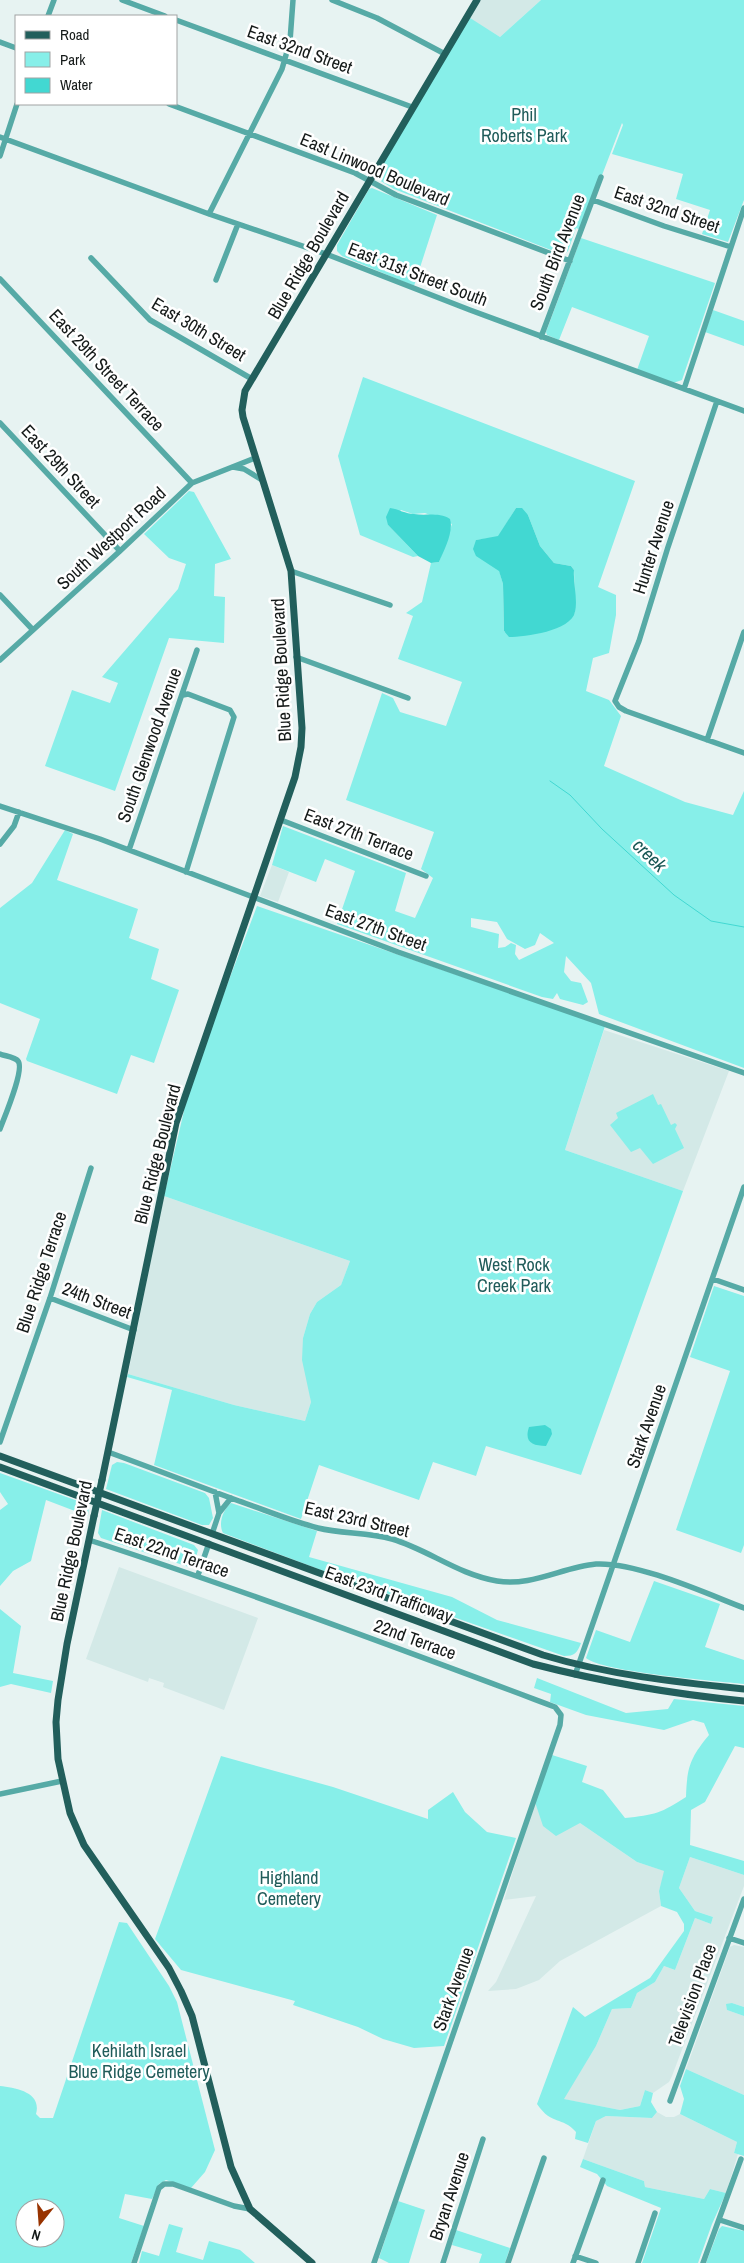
<svg xmlns="http://www.w3.org/2000/svg" width="744" height="2263" font-family="'Archivo Narrow',sans-serif">
<style>
.built{fill:#d3e9e7}
.green{fill:#87efe9;fill-rule:evenodd}
.water{fill:#42d8d2}
.lines{fill:none;stroke-linecap:round;stroke-linejoin:round}
.stream{stroke:#42d8d2;stroke-width:1}
.minor{stroke:#56aaa6;stroke-width:5.5}
.major{stroke:#225f5c;stroke-width:7}
.major-bridge{stroke:#225f5c;stroke-width:7}
.labels{text-anchor:middle;dominant-baseline:central;stroke-width:5;stroke-linejoin:round;paint-order:stroke}
.street-label{font-size:18px;fill:#151a19;stroke:#fff}
.park-label{font-size:18px;fill:#205c5a;stroke:#fff}
.water-label{font-size:19px;font-style:italic;fill:#195754;stroke:#fff}
</style>
<rect width="100%" height="100%" fill="#e7f3f2"/>
<!-- built -->
<path class="built" d="M480 0H541L500 37 469 18Z
M272 865 289 872 278 902 260 896Z
M604 1030 729 1071 683 1191 565 1150Z
M164 1196 350 1261 341 1285 317 1302 310 1314 303 1338 311 1402 305 1421 234 1405 128 1374Z
M119 1567 258 1618 224 1710 163 1687 164 1683 149 1678 148 1682 86 1659Z
M535 1802 580 1823 637 1862 665 1871 659 1891 661 1906 560 1961 539 1980 516 1989 488 1991 496 1982 536 1896 504 1900Z
M690 1857 744 1875V1886L672 2076 669 2082 653 2093 645 2090 640 2106 620 2110 563 2099 596 2046 612 2009 631 2008 637 1993 655 1982 664 1966 675 1970 695 1918 711 1924 713 1917 695 1911 679 1888Z
M734 1945 744 1947V2007L732 2003 727 2010 744 2016V2095L686 2069 730 1947Z
M657 2112 666 2117H674L680 2114 737 2142 734 2153 738 2154 726 2193 710 2189 704 2199 645 2187 644 2181 583 2159 596 2121 606 2116 652 2118Z"/>
<!-- green -->
<path class="green" d="M541 0H744V200L728 242 702 234 710 210 676 199 683 174 612 154 623 125 622 123 581 230 576 228 568 251 565 254 556 252 394 189 379 180 377 176 384 165 380 162 467 16 500 37Z
M372 188 437 215 414 286 342 256 337 251V245L369 189Z
M581 238 715 283 682 380 673 383 637 370 649 336 572 307 559 340 547 335 546 332Z
M713 310 744 321V346L705 332Z
M363 377 635 481 598 587 616 595V615L609 653 593 658 586 691 609 700 621 716 604 766 685 802 733 815 744 791V1068L599 1014 591 983 566 956 564 972 571 981 581 983 588 1002 583 1005 560 999 557 993 553 999 542 997 337 924 355 871 325 859 316 882 272 865 283 826 406 873 395 911 415 918 433 878 421 869 434 832 346 800 382 693 393 698 400 712 446 726 462 682 398 659 413 616 406 613 422 602 431 563 439 562 452 524 425 513 413 514 401 510 388 525 418 556 413 557 360 535 338 456ZM516 508 528 515 540 546 554 563 571 566 574 570 575 613 504 632 503 584 499 570 488 563 476 540 498 537ZM471 918 497 922 507 939 525 949 535 945 540 933 554 943 519 960 515 954 516 945 511 943 505 947 498 948 499 934 471 927Z
M189 491 194 492 231 559 215 564 214 596 225 597 224 643 169 638 115 791 45 766 72 690 110 703 118 683 102 677 178 589 186 564 169 558 144 534Z
M65 830 73 834 57 880 138 909 129 938 159 949 151 979 179 990 154 1063 131 1055 117 1094 27 1061 26 1059 40 1019 0 1003V908L32 883Z
M257 906 605 1026 565 1150 683 1191 581 1475 486 1446 476 1476 433 1462 419 1500 319 1465 301 1519 154 1465 172 1390 127 1377 128 1374 234 1405 305 1421 311 1402 302 1360 303 1338 310 1314 317 1302 341 1285 350 1261 164 1196 184 1111 180 1109Z
M653 1094 658 1105 661 1104 671 1125 675 1123 677 1125 675 1129 684 1148 653 1164 640 1148 631 1152 610 1125 618 1118 616 1113Z
M714 1286 744 1296V1545L741 1553 676 1530 730 1371 690 1357Z
M117 1462 124 1463 205 1493 209 1498 213 1518 209 1525H202L106 1489 112 1465Z
M0 1473 89 1505 88 1516 46 1500 31 1561 13 1571 0 1586V1510L8 1504 0 1492Z
M231 1503 317 1531 309 1557 452 1597 497 1620 581 1643C577 1653 575 1656 564 1656L329 1573 223 1533C218 1523 223 1510 231 1503Z
M102 1510 194 1545 198 1550 193 1567H189L101 1538 98 1533Z
M654 1581 720 1604 705 1647 744 1660V1684C717 1681 602 1672 586 1658L596 1630 630 1642Z
M0 1609 21 1626 13 1673 53 1681 51 1693 11 1684 0 1687Z
M537 1678 626 1713 668 1709 674 1699 744 1706V1748L735 1746 705 1802 691 1810 690 1845 744 1861V1875L690 1857 679 1888 695 1911 713 1917 711 1924 695 1918 675 1970 664 1966 655 1982 637 1993 631 2008 612 2009 596 2046 564 2099 620 2110 640 2106 645 2090 653 2093 651 2102 657 2112 652 2118 606 2116 596 2121 588 2143 575 2139 576 2132C562 2116 552 2126 537 2104L573 2007 585 2017 650 1978 684 1931V1924L677 1912 661 1906 659 1891 664 1871 637 1862 580 1823 556 1836 543 1826 535 1802 552 1755 587 1766 582 1782 603 1790 625 1818C654 1815 662 1813 686 1797 687 1767 690 1758 709 1735L704 1723 693 1720 664 1730 586 1715 550 1702 551 1694 534 1688Z
M221 1756 333 1787 428 1819V1810L453 1792 465 1812 487 1832 516 1838 444 2046 414 2048 383 2039 358 2027 293 2005 295 2001 181 1970 155 1939Z
M119 1922 127 1923 169 1986 177 2002 215 2150 205 2172 191 2188 166 2180 159 2184 152 2199 125 2194 119 2218 144 2226 131 2263H0V2086C16 2088 42 2092 36 2114L40 2118H53ZM25 2208H55V2238H25Z
M732 2003 744 2007V2016L727 2010 726 2004Z
M686 2069 744 2095V2156L734 2153 737 2142 680 2114 684 2099 680 2086Z
M583 2159 644 2181 645 2187 704 2199 710 2189 726 2193 712 2224 698 2263H642L661 2208 607 2186 597 2174 580 2167Z
M398 2201 425 2210 409 2263H389L379 2258Z
M169 2224 183 2228 176 2252 203 2260 209 2241 240 2250 255 2263H139L142 2251 159 2256Z
M722 2226 744 2231V2263H706L719 2229Z
M456 2230 510 2248 505 2263H479L482 2254 452 2245Z"/>
<!-- water -->
<path class="water" d="M390 508C398 509 406 514 414 514 426 516 439 512 450 519 454 532 444 550 439 562L431 563 418 556 388 525 386 517Z
M516 508H522L528 515 540 546 554 563 571 566 574 570C573 584 578 599 575 612 571 631 525 637 509 637L504 631 503 584 499 571 476 556 473 549 476 540 498 536Z
M545 1425 551 1429 552 1434 546 1446C532 1446 524 1442 529 1427Z"/>
<g class="lines">
<!-- stream -->
<path class="stream" d="M550 781 570 795 602 829 674 895 711 921 744 927"/>
<!-- minor -->
<path class="minor" d="M122 0 165 16
M332 0 377 18 445 54
M48 16 54 0
M176 20 412 107
M0 42 16 48
M169 104 355 173 396 195 570 261
M0 137 209 214 326 254 470 310 744 411
M0 156 17 104
M593 200 664 226 731 247
M209 214 282 69 290 41 293 0
M91 258 150 320 252 379
M0 279 192 483
M216 280 238 224
M541 337 601 177
M684 389 744 208
M717 401 668 547 639 641 615 701 619 707 626 711 744 753
M0 423 120 551
M233 467 244 469 262 480
M291 571 390 605
M0 595 33 630
M296 657 408 698
M0 660 120 551 192 483 255 458
M183 695 188 694 230 710 234 717 186 872
M707 740 744 632
M0 806 100 839 398 952 744 1073
M281 820 426 876
M0 844 14 826 19 812
M129 850 197 650
M0 1054C5 1056 15 1057 18 1061 25 1069 4 1118 0 1129
M713 1279 744 1290
M50 1298 134 1330
M0 1442 50 1298 91 1168
M108 1452C152 1468 195 1485 239 1501 265 1510 291 1521 318 1528 342 1534 368 1532 392 1539 429 1550 457 1574 497 1581 531 1587 563 1567 596 1564 637 1562 705 1593 744 1608
M219 1513 231 1498
M212 1534 219 1513 215 1492
M89 1540C246 1591 400 1649 555 1707L561 1715 560 1725 374 2263
M198 1575 209 1543
M575 1675 744 1187
M0 1794 62 1781
M729 1938 744 1943
M670 2101 744 1899
M720 2220 744 2228
M575 2256 596 2263
M134 2263 159 2188 164 2184H173L234 2206 250 2209
M443 2263 483 2139
M508 2263 544 2158
M573 2263 603 2180
M638 2263 655 2213
M703 2263 741 2159"/>
<!-- major -->
<path class="major" d="M0 1456 543 1655C609 1675 676 1682 744 1689
M0 1467 533 1664C603 1682 672 1694 744 1701
M102 1480 176 1123 295 777 301 747 302 728 291 571 243 417 242 410 245 391 477 0
M94 1516 67 1644 58 1700 56 1722 58 1759 70 1813 84 1845 169 1968 181 1991 192 2016 231 2167 250 2209 312 2263"/>
<!-- major-bridge -->
<path class="major-bridge" d="M94 1516 102 1480"/>
</g>
<g class="labels">
<!-- street labels -->
<g class="street-label">
<text transform="translate(300 49) rotate(20)">East 32nd Street</text>
<text transform="translate(375 169) rotate(23)">East Linwood Boulevard</text>
<text transform="translate(667 209) rotate(19)">East 32nd Street</text>
<text transform="translate(557 252) rotate(-69)">South Bird Avenue</text>
<text transform="translate(308 255) rotate(-60)">Blue Ridge Boulevard</text>
<text transform="translate(418 274) rotate(21)">East 31st Street South</text>
<text transform="translate(199 329) rotate(31)">East 30th Street</text>
<text transform="translate(107 370) rotate(47)">East 29th Street Terrace</text>
<text transform="translate(61 466) rotate(47)">East 29th Street</text>
<text transform="translate(111 538) rotate(-43)">South Westport Road</text>
<text transform="translate(653 547) rotate(-72)">Hunter Avenue</text>
<text transform="translate(281 670) rotate(-93)">Blue Ridge Boulevard</text>
<text transform="translate(149 745) rotate(-71)">South Glenwood Avenue</text>
<text transform="translate(359 834) rotate(21)">East 27th Terrace</text>
<text transform="translate(376 927) rotate(20)">East 27th Street</text>
<text transform="translate(157 1154) rotate(-76)">Blue Ridge Boulevard</text>
<text transform="translate(41 1272) rotate(-72)">Blue Ridge Terrace</text>
<text transform="translate(97 1300) rotate(21)">24th Street</text>
<text transform="translate(646 1426) rotate(-71)">Stark Avenue</text>
<text transform="translate(357 1519) rotate(13)">East 23rd Street</text>
<text transform="translate(71 1551) rotate(-78)">Blue Ridge Boulevard</text>
<text transform="translate(172 1552) rotate(19)">East 22nd Terrace</text>
<text transform="translate(389 1594) rotate(20)">East 23rd Trafficway</text>
<text transform="translate(415 1639) rotate(20)">22nd Terrace</text>
<text transform="translate(453 1989) rotate(-70)">Stark Avenue</text>
<text transform="translate(692 1995) rotate(-70)">Television Place</text>
<text transform="translate(449 2196) rotate(-72)">Bryan Avenue</text>
</g>
<!-- park labels -->
<g class="park-label">
<text x="524" y="114">Phil<tspan x="524" dy="21">Roberts Park</tspan></text>
<text x="514" y="1264">West Rock<tspan x="514" dy="21">Creek Park</tspan></text>
<text x="289" y="1877">Highland<tspan x="289" dy="21">Cemetery</tspan></text>
<text x="139" y="2050">Kehilath Israel<tspan x="139" dy="21">Blue Ridge Cemetery</tspan></text>
</g>
<!-- water labels -->
<g class="water-label">
<text transform="translate(650 855) rotate(44)">creek</text>
</g>
</g>
<!-- legend -->
<rect x="15" y="15" width="162" height="90" fill="#ffffff" stroke="#a1a3a3"/>
<rect x="25" y="31" width="25" height="8" fill="#225f5c" stroke="#a1a3a3"/>
<text x="60" y="40" font-size="15" fill="#151a19">Road</text>
<rect x="25" y="52" width="25" height="15" fill="#87efe9" stroke="#a1a3a3"/>
<text x="60" y="65" font-size="15" fill="#151a19">Park</text>
<rect x="25" y="78" width="25" height="15" fill="#42d8d2" stroke="#a1a3a3"/>
<text x="60" y="90" font-size="15" fill="#151a19">Water</text>
<!-- north arrow -->
<g transform="translate(40 2223) rotate(197)"><circle r="24" fill="#ffffff" stroke="#a1a3a3"/>
<path d="M0-4L9 19L0 12L-9 19Z" fill="#983300"/>
<text y="-8" font-size="14" font-weight="bold" text-anchor="middle" fill="#151a19">N</text>
</g>
</svg>
